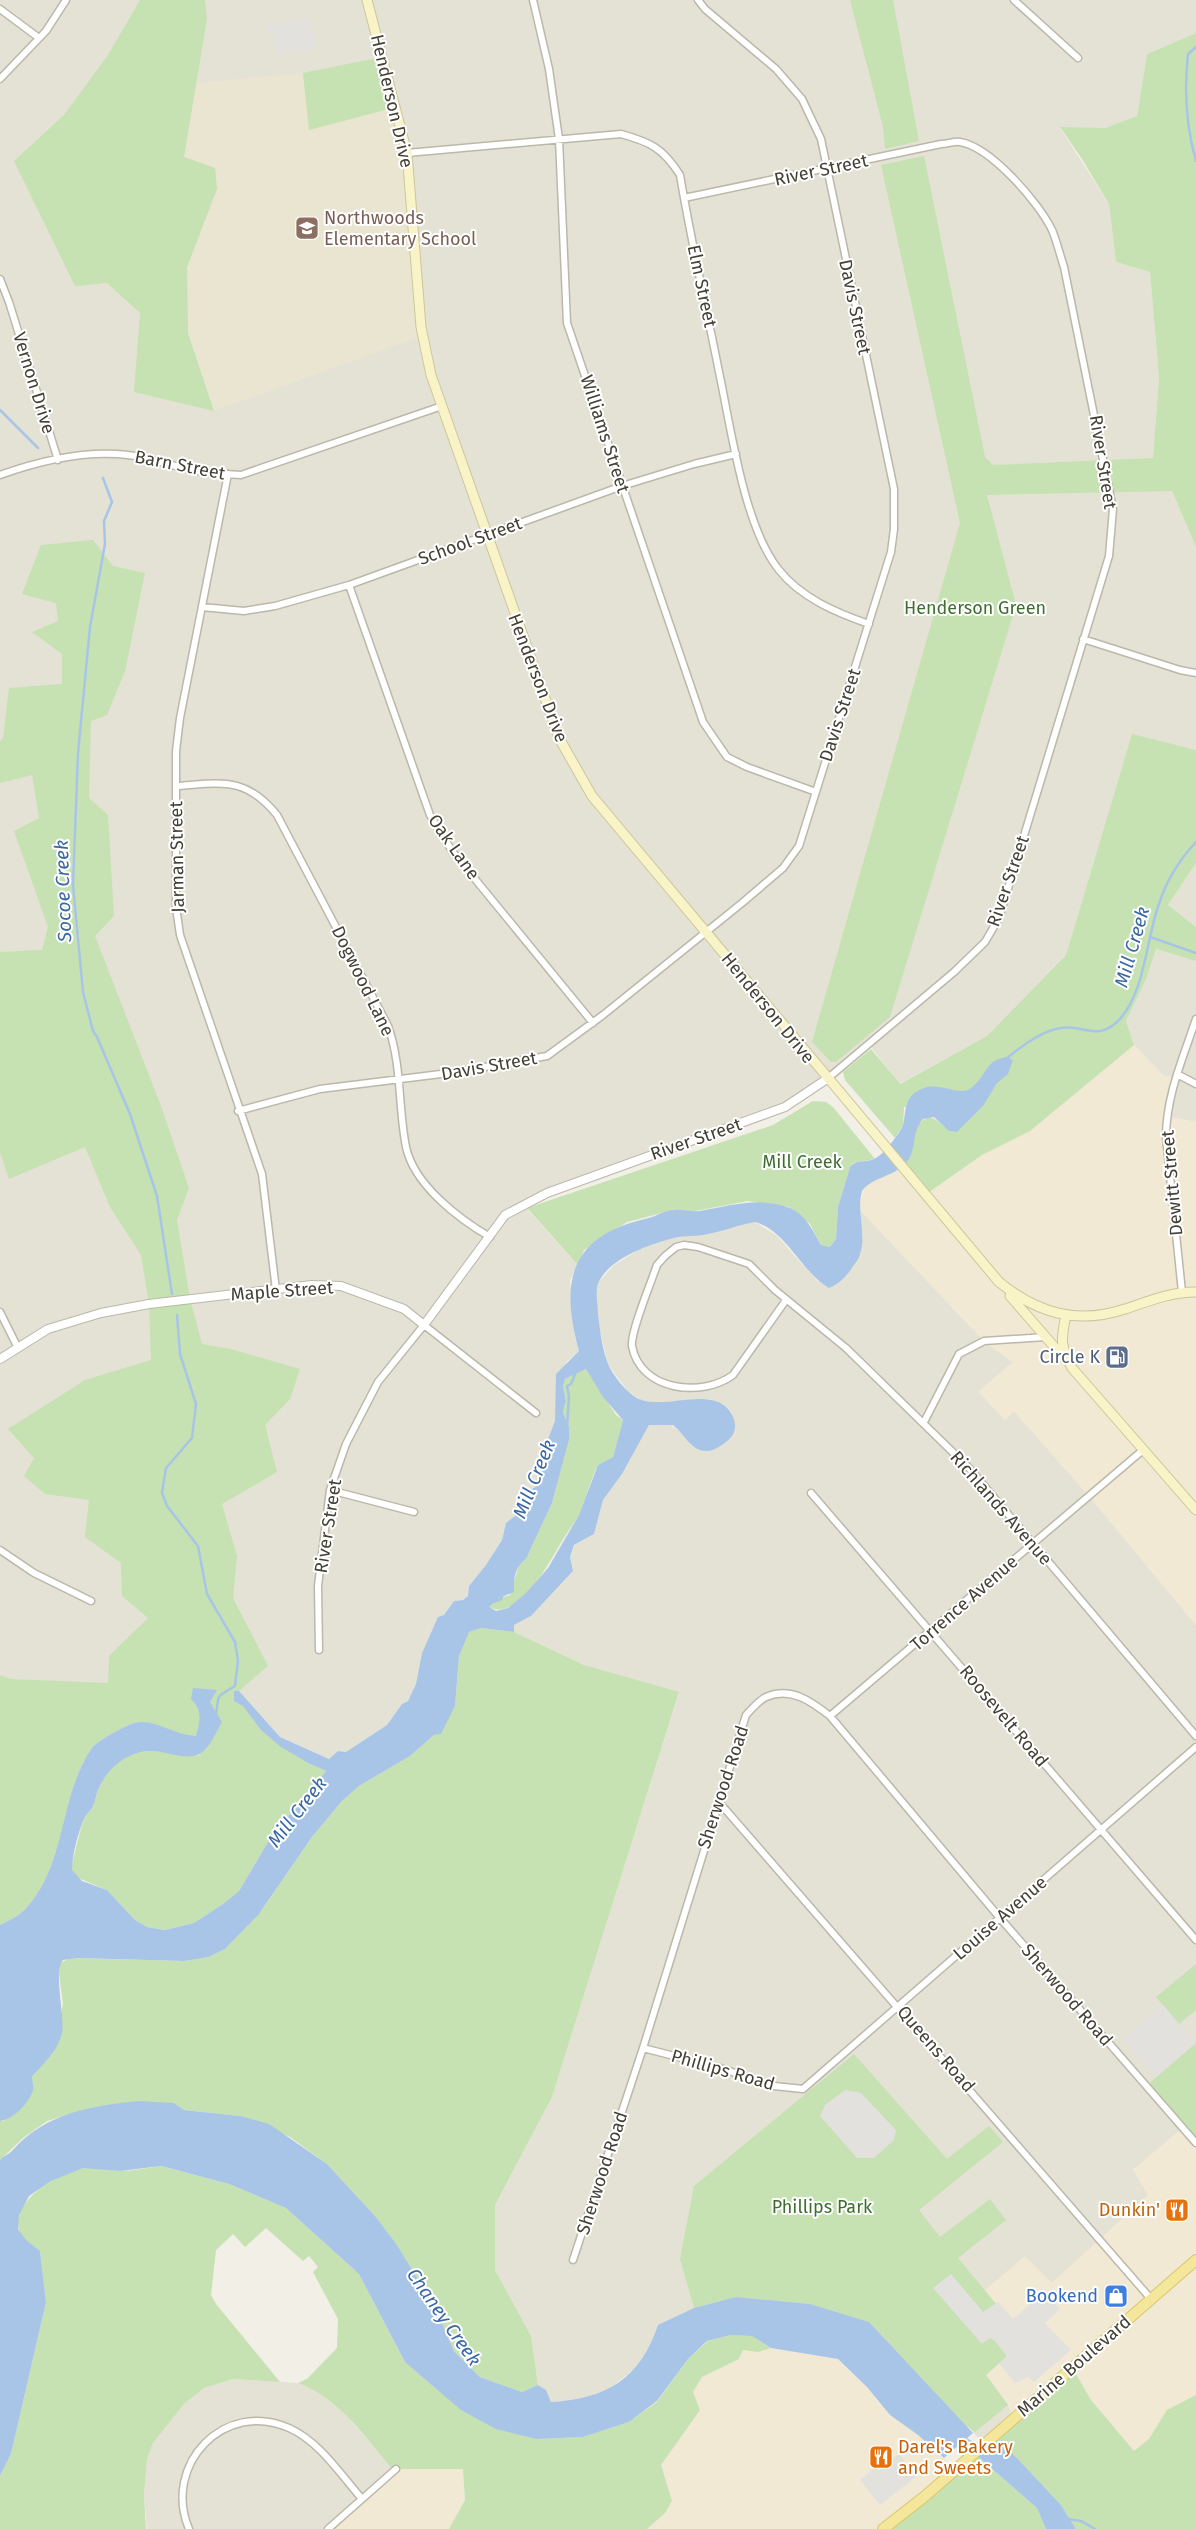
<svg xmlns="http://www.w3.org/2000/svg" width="1196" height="2529" font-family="'Fira Sans',sans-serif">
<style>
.residential{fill:#e4e2d5}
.commercial{fill:#f1e9d3}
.education{fill:#e9e5d1}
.green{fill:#c6e1b2}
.parking{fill:#e2e1de}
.water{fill:#a8c5e8;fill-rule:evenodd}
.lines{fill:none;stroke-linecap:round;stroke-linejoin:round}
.stream{stroke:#a8c5e8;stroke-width:2.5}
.minor-casing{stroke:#bbb8aa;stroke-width:9}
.tertiary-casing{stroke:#bbb8aa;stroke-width:10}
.secondary-casing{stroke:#ccc69a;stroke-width:11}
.primary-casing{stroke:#d7c66e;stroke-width:12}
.minor{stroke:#fff;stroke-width:6}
.tertiary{stroke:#fff;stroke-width:8}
.secondary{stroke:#f9f4c8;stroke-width:9}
.primary{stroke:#f4e79c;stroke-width:10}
.labels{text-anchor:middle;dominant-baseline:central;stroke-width:4;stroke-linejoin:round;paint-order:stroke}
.street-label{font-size:18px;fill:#434036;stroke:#fff}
.education-label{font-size:18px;fill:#785e54;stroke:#fff;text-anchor:start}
.park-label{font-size:18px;fill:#3e6e2f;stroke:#fff}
.service-label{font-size:18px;fill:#4e5e75;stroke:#fff;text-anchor:end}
.food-label{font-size:18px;fill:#c56008;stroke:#fff;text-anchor:end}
.shop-label{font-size:18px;fill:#366cbe;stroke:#fff;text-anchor:end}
.water-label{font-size:19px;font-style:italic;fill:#3a68a3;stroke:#fff}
</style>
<rect width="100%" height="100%" fill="#f1efe6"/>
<!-- residential -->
<path class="residential" d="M0 0H1196V33L1147 54 1137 116 1105 128H1060L1109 204 1116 262 1150 272 1159 378 1153 458 1172 491 1196 547V750L1132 735 1066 955 987 1036 899 1084 869 1044 785 1107 651 1155 524 1206 578 1265 570 1280 575 1337 579 1351 566 1362 555 1421 543 1452 546 1459 537 1486 527 1491 520 1504V1512L506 1523 502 1540 486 1565 469 1586 468 1596 463 1600 454 1601 444 1615 438 1617 422 1653 416 1684 408 1701 402 1704 387 1725 346 1752 338 1751 329 1759 280 1737 239 1691 11 1679 0 1675Z
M1196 863V927L1168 905Z
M1156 949 1196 961V1122L1166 1116 1164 1076 1134 1045 1126 1021 1147 977Z
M859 1209 984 1341 1013 1362 979 1392 1005 1420 1014 1411 1089 1496 1196 1625V2143L1133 2169 1149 2195 1052 2283 1013 2351 1008 2405 1013 2419 984 2444 907 2361 658 2325 651 2349 636 2367 607 2391 580 2400 551 2402 546 2390 538 2385 531 2336 495 2270V2205L552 2097 679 1693 584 1665 514 1632V1625L531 1616 573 1571 570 1557 575 1545 594 1534 603 1500 622 1474 649 1425 669 1424 679 1430 732 1414 727 1407 710 1399 655 1403 641 1400 628 1391 610 1367 607 1360 599 1326 596 1292 599 1282 613 1266 640 1249 675 1237 708 1234 736 1225 755 1222 777 1236 818 1282 863 1237Z
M233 2379 298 2383 316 2389 336 2403 394 2471 328 2529H147L144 2495 147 2459 153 2443 185 2403 204 2388Z"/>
<!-- commercial -->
<path class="commercial" d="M1134 1045 1164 1076 1176 1077 1166 1116 1196 1122V1625L1089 1496 1014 1411 1005 1420 979 1391 1013 1362 984 1341 859 1209 864 1187 905 1164 925 1195 982 1155 1030 1131Z
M1182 2128 1196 2143V2529L1091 2400 1072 2368 1013 2419 1008 2405 986 2375 996 2304 985 2290 1025 2256 1052 2283 1148 2195 1133 2170Z
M771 2348 838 2359 867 2387 890 2415 918 2435 956 2469 883 2529H647L665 2513 672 2502 661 2465 700 2410 693 2392 702 2377 739 2359 743 2350 758 2352Z
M396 2469H463L465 2500 449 2529H328Z"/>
<!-- education -->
<path class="education" d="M303 73 309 130 396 107 407 153 422 336 214 411 188 333 187 267 217 189 215 168 184 158 196 83Z"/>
<!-- green -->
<path class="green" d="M140 0H205L207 19 184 157 215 168 217 189 187 267 188 333 214 411 134 392 140 313 107 283 75 286 14 161 64 115 108 55Z
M850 0H893L919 141 885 149 883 127Z
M1196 33V547L1172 491 987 495 1016 605 890 1017 836 1062H831L812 1042 960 523 881 165 924 156 985 457 993 465 1153 458 1159 378 1150 272 1116 262 1109 204 1082 159 1060 127 1105 128 1137 116 1147 54Z
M382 57 396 107 309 130 303 73Z
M93 540 113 566 145 573 125 671 107 715 91 721 89 798 108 815 114 916 95 936 161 1106 189 1188 177 1220 190 1299 202 1344 231 1349 300 1369 290 1399 265 1425 277 1472 222 1504 237 1556 233 1598 268 1666 239 1691H234L261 1730 310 1764 326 1771 271 1837 239 1891 223 1904 194 1923 165 1930 147 1927 135 1920 107 1890 76 1877 72 1871V1864C76 1849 79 1833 84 1819 86 1814 91 1811 93 1806 96 1800 96 1793 99 1788 108 1767 126 1752 149 1751 166 1750 182 1758 199 1755L210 1702 216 1690 198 1705 201 1721 196 1737C175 1737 155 1718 134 1723 126 1725 97 1741 92 1748 60 1793 67 1863 28 1906 21 1915 10 1920 0 1925V1675L11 1679 108 1683 109 1656 148 1618 122 1596 121 1563 85 1537 89 1500 45 1494 24 1476 34 1458 8 1429 85 1380 151 1360 149 1304 141 1255 110 1207 85 1147 9 1179 0 1152V952L42 950 48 927 14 831 39 818 32 775 0 783V741L3 738 9 688 62 684V654L32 632 58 621 56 603 22 594 41 545Z
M1132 734 1196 750V863L1168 905 1196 927V961L1156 949 1147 977 1126 1021 1134 1045 1030 1131 982 1155 925 1195 905 1164C917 1149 908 1127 928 1117 940 1118 944 1131 956 1132L983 1106 904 1107 903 1125 895 1138 845 1080 843 1072 871 1049 900 1084 987 1036 1066 955Z
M813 1101 826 1102 833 1107 875 1159 853 1163 850 1167 838 1207 836 1239 830 1247 821 1245 810 1224 789 1207 748 1201 695 1211 673 1210 627 1222 584 1250 578 1265 527 1208 773 1125Z
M586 1369 616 1415 623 1420 613 1457 598 1465C590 1481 586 1499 579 1515 574 1524 567 1532 562 1541 549 1562 519 1622 488 1607L499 1598 510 1595 519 1565 526 1559 552 1503 569 1440V1427L563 1412 566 1401 563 1386 565 1379Z
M481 1628 514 1632 584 1665 679 1692 552 2097 495 2205V2270L531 2336 538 2385 522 2392 480 2377 454 2351 435 2307 397 2245 376 2217 327 2164 290 2137 240 2116 184 2110 174 2103H120L89 2108 47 2121 23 2138 0 2160V2121H4L32 2077 52 2054 63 2004 59 1973 60 1963 71 1958 184 1961 209 1957 225 1949 262 1910 312 1837 342 1801 359 1786 410 1756 434 1735 455 1706 459 1656 464 1640 469 1632Z
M1196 1964V2010L1179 2024 1156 1997Z
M1196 2043V2143L1146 2086Z
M854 2054 947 2159 989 2126 1003 2142 919 2210 940 2237 990 2199 1006 2220 958 2258 996 2304 984 2312 1013 2351 986 2375 1008 2405 975 2432 963 2423 869 2322 810 2304 736 2297 694 2308 680 2259 694 2186Z
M160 2166 229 2184 286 2208 359 2274 405 2362 537 2439 583 2437 629 2422 657 2402 688 2359 708 2341 731 2335 752 2336 771 2348 758 2352 743 2350 739 2359 702 2377 693 2392 700 2410 661 2465 672 2501 665 2513 647 2529H449L465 2500 463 2469H396L394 2471C365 2438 340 2398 298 2383L307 2379 337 2348 338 2319 313 2272 318 2267 309 2256 303 2261 266 2228 245 2247 233 2234 216 2250 211 2295 216 2304 280 2382 233 2379 204 2388 185 2403 153 2443 147 2459 144 2495 146 2529H0V2476L11 2454 46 2302 40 2251C32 2245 22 2240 19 2230 9 2202 62 2170 84 2168 96 2167 108 2170 119 2171 132 2171 147 2168 160 2166Z
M1072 2367 1091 2400 1134 2451 1149 2439 1167 2410 1196 2395V2529H1076L1061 2505 1018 2459 994 2436Z
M974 2453 1037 2508 1046 2529H883Z"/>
<!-- parking -->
<path class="parking" d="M311 18 316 49 276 55 272 32 266 33 265 25Z
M1163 2005 1196 2043 1156 2077 1123 2039Z
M845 2090 861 2093 896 2130 894 2140 874 2158H857L820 2116 825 2105Z
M951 2274 983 2312 998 2302 1013 2319 1043 2293 1060 2309 1045 2323 1071 2350 1034 2382 1028 2377 1015 2383 999 2363 1007 2356 994 2340 990 2338 982 2344 933 2288Z
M899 2454 917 2476 880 2505 860 2480 875 2467 878 2471Z"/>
<!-- water -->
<path class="water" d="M1006 1057 1013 1060 1008 1074 997 1083 983 1106 957 1132 949 1131 934 1117 923 1119C910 1134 918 1151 905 1164 893 1177 872 1177 862 1191 856 1212 867 1233 860 1254 859 1260 853 1265 850 1271 844 1279 838 1284 829 1288 801 1272 787 1231 755 1222 738 1225 724 1231 708 1234 696 1237 685 1235 674 1238 650 1244 607 1259 598 1284 595 1293 598 1304 598 1314 600 1330 602 1350 609 1366 614 1377 628 1394 639 1399 667 1411 718 1382 733 1417 735 1421 736 1428 734 1432 732 1439 721 1446 715 1449 694 1458 686 1435 673 1425H649L622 1474 603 1500 594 1534 574 1545 570 1557 573 1571 531 1616 514 1625V1632L481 1628 469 1632 459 1656 455 1706 441 1734 434 1735 410 1756 359 1786 342 1801 312 1837 259 1914 225 1949 209 1957 184 1961 77 1958 63 1960C53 1971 65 2016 62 2033 58 2051 43 2064 32 2077 32 2081 34 2087 33 2090 30 2102 13 2120 0 2121V1925C10 1920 21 1915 28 1906 67 1862 59 1795 92 1748 97 1741 126 1725 134 1723 155 1718 175 1736 196 1736 200 1722 203 1710 191 1699L193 1688 217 1690 210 1702 222 1722C216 1732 209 1751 197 1755 183 1760 164 1750 148 1751 126 1753 108 1768 99 1788 96 1793 96 1800 93 1806 91 1811 86 1814 84 1819 78 1833 72 1855 72 1870L82 1881 107 1890 135 1920 147 1927 165 1930 194 1923 223 1904 239 1891 271 1837 326 1771 310 1764 281 1747 261 1730 243 1706 234 1701V1691H239L280 1737 329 1759 338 1751 346 1752 387 1725 402 1704 408 1701 416 1684 422 1653 438 1617 444 1615 454 1601 463 1600 468 1596 469 1586 486 1565 502 1540 506 1523 520 1512C520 1499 526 1492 537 1486L545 1459 543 1452 555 1421 556 1374 579 1351C559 1279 571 1235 649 1218 657 1216 665 1210 674 1210 683 1209 691 1212 700 1211 730 1206 760 1196 790 1208 806 1215 813 1231 821 1245L830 1247 836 1239 838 1207 850 1167C856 1159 865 1163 874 1159 881 1156 888 1147 893 1141 896 1137 901 1130 903 1125 907 1109 903 1096 924 1088 940 1082 961 1097 971 1088 987 1076 984 1061 1006 1057ZM586 1369 603 1397 623 1420 613 1457 598 1465 579 1515 548 1568 526 1593 508 1608 496 1611 489 1607 499 1598 514 1592C514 1578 514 1568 526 1559L552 1503 569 1440V1427L563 1412 566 1401 563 1386 565 1379Z
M140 2101 174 2103 184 2110 240 2116 269 2124 327 2164 376 2217 397 2245 435 2307 454 2351 480 2377 522 2392 538 2385 546 2390 551 2402C606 2399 640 2379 658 2325L694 2308 736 2297 810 2304 869 2322 973 2433 944 2458 918 2435 890 2415 867 2387 838 2359 771 2348 752 2336 731 2335 707 2341 688 2359 657 2401 629 2422 583 2437 537 2439 496 2429 461 2410 405 2362 359 2274 286 2208 229 2184 161 2166 120 2171 83 2168 51 2181 29 2196 19 2215 18 2229 26 2240 40 2251 46 2302 11 2454 0 2476V2160C3 2156 8 2155 12 2151 45 2113 93 2105 140 2101Z
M994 2436 1018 2459 1061 2505 1076 2529H1046L1037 2508 974 2453Z"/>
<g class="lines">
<!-- stream -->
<path class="stream" d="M1196 47 1188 54C1184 90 1186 126 1196 161
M0 410 38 448
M103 478 112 502 104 521 105 544 90 627 78 753 73 885 83 992 93 1031 97 1037 130 1114 157 1196 172 1294
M1150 937 1196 953
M1009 1060 1008 1057C1024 1045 1041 1031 1061 1028 1084 1024 1096 1042 1118 1021 1145 994 1146 939 1159 904 1166 882 1180 859 1196 842
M177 1315 180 1354 196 1404 192 1438 166 1468 162 1493 167 1506 198 1546 207 1594 235 1642 238 1661 235 1686C215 1698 219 1693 216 1715
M567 1427 569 1396 567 1386 571 1384 577 1369
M493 1602 501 1599 502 1596
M966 2439 979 2447
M1067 2519 1081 2521 1095 2529"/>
<!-- minor casing -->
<g class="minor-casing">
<path id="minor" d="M533 0 549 69 559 139 567 323 703 722 727 757 747 767 816 792
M1014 0 1078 58
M0 9 39 38
M0 79 46 31 66 0
M407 153 621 134C650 142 663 148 680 175 691 241 706 306 719 372 731 428 744 527 779 570 801 598 837 613 869 624
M684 198 941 144C947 144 955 141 960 142 991 147 1039 203 1052 230 1057 242 1060 255 1064 267L1113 509 1109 556 999 918 985 942 954 972 827 1079
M0 279 9 302 58 460
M228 474 180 718 176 751V907L180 935 262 1174 276 1290
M0 475C39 461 86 450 128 455 149 457 168 465 188 469 206 473 223 474 241 475L442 406
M349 585 430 815 452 851 593 1023
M202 607 244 611 275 606 349 585 622 486 694 464 736 454
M1083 639 1180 670 1196 673
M176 786C222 783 245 776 277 815L388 1026C402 1065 398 1107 406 1147 414 1185 459 1219 490 1237
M1177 1074 1196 1084
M238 1111 320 1089 457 1072 547 1056 603 1015 742 903 783 868 799 846 891 552 894 529V489L821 139 802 99 776 69 705 9 698 0
M1182 1292 1166 1137C1166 1096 1183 1058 1196 1019
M786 1300 733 1375C702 1398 640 1391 632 1346 630 1333 652 1280 657 1265L665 1256 676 1247 684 1245 698 1247 749 1264 775 1290 846 1348 969 1468 1196 1736
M0 1312 18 1348
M924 1422 959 1354 984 1341 1045 1337
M330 1490 414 1512
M811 1493 1196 1940
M0 1550 34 1573 91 1601
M319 1650 318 1586 330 1490 346 1444 378 1382 424 1325 536 1413
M830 1716 1143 1450
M718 1801 1151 2299
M643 2048 717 2067 774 2086 803 2089 1196 1747
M573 2260 643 2048 746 1715C752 1709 759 1700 766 1697 791 1686 812 1702 830 1716L1000 1918 1196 2143
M189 2529C162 2465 224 2399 289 2428 319 2441 341 2475 362 2499
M328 2529 396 2469"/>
</g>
<!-- tertiary casing -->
<g class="tertiary-casing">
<path id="tertiary" d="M0 1359 48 1329 101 1313 149 1304 312 1285 341 1286 404 1309 424 1325 505 1215 547 1193 785 1107 827 1079"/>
</g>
<!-- secondary casing -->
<g class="secondary-casing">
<path id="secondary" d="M367 0 407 153 421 327 431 375 559 738 592 796 999 1282C1037 1313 1077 1325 1125 1309 1149 1301 1170 1292 1196 1292
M1010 1296 1064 1358
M1066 1315C1061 1338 1060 1347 1072 1368L1196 1510"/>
</g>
<!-- primary casing -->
<g class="primary-casing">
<path id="primary" d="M883 2529 924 2497 1196 2260"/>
</g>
<!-- minor -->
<use href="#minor" class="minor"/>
<!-- tertiary -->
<use href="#tertiary" class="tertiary"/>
<!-- secondary -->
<use href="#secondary" class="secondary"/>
<!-- primary -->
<use href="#primary" class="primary"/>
</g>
<!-- icons -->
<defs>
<g id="school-square" transform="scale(1.25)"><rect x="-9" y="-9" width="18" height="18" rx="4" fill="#8d6e63" stroke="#fff"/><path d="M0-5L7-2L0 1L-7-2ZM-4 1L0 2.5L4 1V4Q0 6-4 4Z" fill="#fff"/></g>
<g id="fuel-square" transform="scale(1.25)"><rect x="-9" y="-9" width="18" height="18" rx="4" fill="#5c6f8a" stroke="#fff"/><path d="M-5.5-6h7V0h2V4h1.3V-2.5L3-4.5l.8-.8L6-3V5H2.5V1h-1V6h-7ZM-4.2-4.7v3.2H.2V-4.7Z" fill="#fff"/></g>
<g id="restaurant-square" transform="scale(1.25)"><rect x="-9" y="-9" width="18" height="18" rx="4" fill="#e8710a" stroke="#fff"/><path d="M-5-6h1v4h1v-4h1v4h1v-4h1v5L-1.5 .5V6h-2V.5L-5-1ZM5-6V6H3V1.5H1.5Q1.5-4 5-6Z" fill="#fff"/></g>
<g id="shop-square" transform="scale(1.25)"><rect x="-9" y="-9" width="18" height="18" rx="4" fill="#3f7fe0" stroke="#fff"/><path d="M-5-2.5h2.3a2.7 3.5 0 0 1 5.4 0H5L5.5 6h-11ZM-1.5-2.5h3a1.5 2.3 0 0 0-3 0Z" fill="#fff"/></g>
</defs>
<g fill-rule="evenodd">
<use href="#school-square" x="307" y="228"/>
<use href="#fuel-square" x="1117" y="1357"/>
<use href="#restaurant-square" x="1177" y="2210"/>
<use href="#shop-square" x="1116" y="2296"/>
<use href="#restaurant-square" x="881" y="2457"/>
</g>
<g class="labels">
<!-- street labels -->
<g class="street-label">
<text transform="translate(392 101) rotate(77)">Henderson Drive</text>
<text transform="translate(821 170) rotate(-12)">River Street</text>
<text transform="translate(702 286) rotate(78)">Elm Street</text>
<text transform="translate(855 307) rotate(78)">Davis Street</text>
<text transform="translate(34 383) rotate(73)">Vernon Drive</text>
<text transform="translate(605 434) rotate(72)">Williams Street</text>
<text transform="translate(1103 462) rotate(81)">River Street</text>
<text transform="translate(180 465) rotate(11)">Barn Street</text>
<text transform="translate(470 541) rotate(-20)">School Street</text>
<text transform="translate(538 678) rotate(69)">Henderson Drive</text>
<text transform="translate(840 715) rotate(-72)">Davis Street</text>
<text transform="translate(454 847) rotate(55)">Oak Lane</text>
<text transform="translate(177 857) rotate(-91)">Jarman Street</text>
<text transform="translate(1008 881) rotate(-71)">River Street</text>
<text transform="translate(363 981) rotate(64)">Dogwood Lane</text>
<text transform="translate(768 1008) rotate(51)">Henderson Drive</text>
<text transform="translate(489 1066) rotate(-10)">Davis Street</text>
<text transform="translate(696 1139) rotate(-19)">River Street</text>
<text transform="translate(1172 1183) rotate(-95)">Dewitt Street</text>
<text transform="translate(282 1291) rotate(-4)">Maple Street</text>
<text transform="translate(1001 1508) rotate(49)">Richlands Avenue</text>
<text transform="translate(328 1526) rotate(-81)">River Street</text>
<text transform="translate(964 1603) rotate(-41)">Torrence Avenue</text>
<text transform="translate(1004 1716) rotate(50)">Roosevelt Road</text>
<text transform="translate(723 1787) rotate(-72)">Sherwood Road</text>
<text transform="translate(1000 1918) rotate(-41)">Louise Avenue</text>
<text transform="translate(1067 1995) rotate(49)">Sherwood Road</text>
<text transform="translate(936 2049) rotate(49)">Queens Road</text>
<text transform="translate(723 2070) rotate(16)">Phillips Road</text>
<text transform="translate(602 2173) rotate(-72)">Sherwood Road</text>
<text transform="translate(1074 2366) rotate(-41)">Marine Boulevard</text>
</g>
<!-- education labels -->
<g class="education-label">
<text x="324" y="218">Northwoods<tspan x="324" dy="21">Elementary School</tspan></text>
</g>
<!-- park labels -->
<g class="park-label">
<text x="975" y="608">Henderson Green</text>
<text x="802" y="1162">Mill Creek</text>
<text x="822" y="2207">Phillips Park</text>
</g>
<!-- service labels -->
<g class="service-label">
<text x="1100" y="1357">Circle K</text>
</g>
<!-- food labels -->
<g class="food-label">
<text x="1160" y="2210">Dunkin'</text>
<text x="898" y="2447" text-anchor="start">Darel's Bakery<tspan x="898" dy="21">and Sweets</tspan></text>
</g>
<!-- shop labels -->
<g class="shop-label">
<text x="1098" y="2296">Bookend</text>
</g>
<!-- water labels -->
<g class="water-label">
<text transform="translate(63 891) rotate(-92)">Socoe Creek</text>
<text transform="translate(1132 947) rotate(-74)">Mill Creek</text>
<text transform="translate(534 1479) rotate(-68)">Mill Creek</text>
<text transform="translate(297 1812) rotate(-52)">Mill Creek</text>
<text transform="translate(444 2317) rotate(55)">Chaney Creek</text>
</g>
</g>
</svg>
